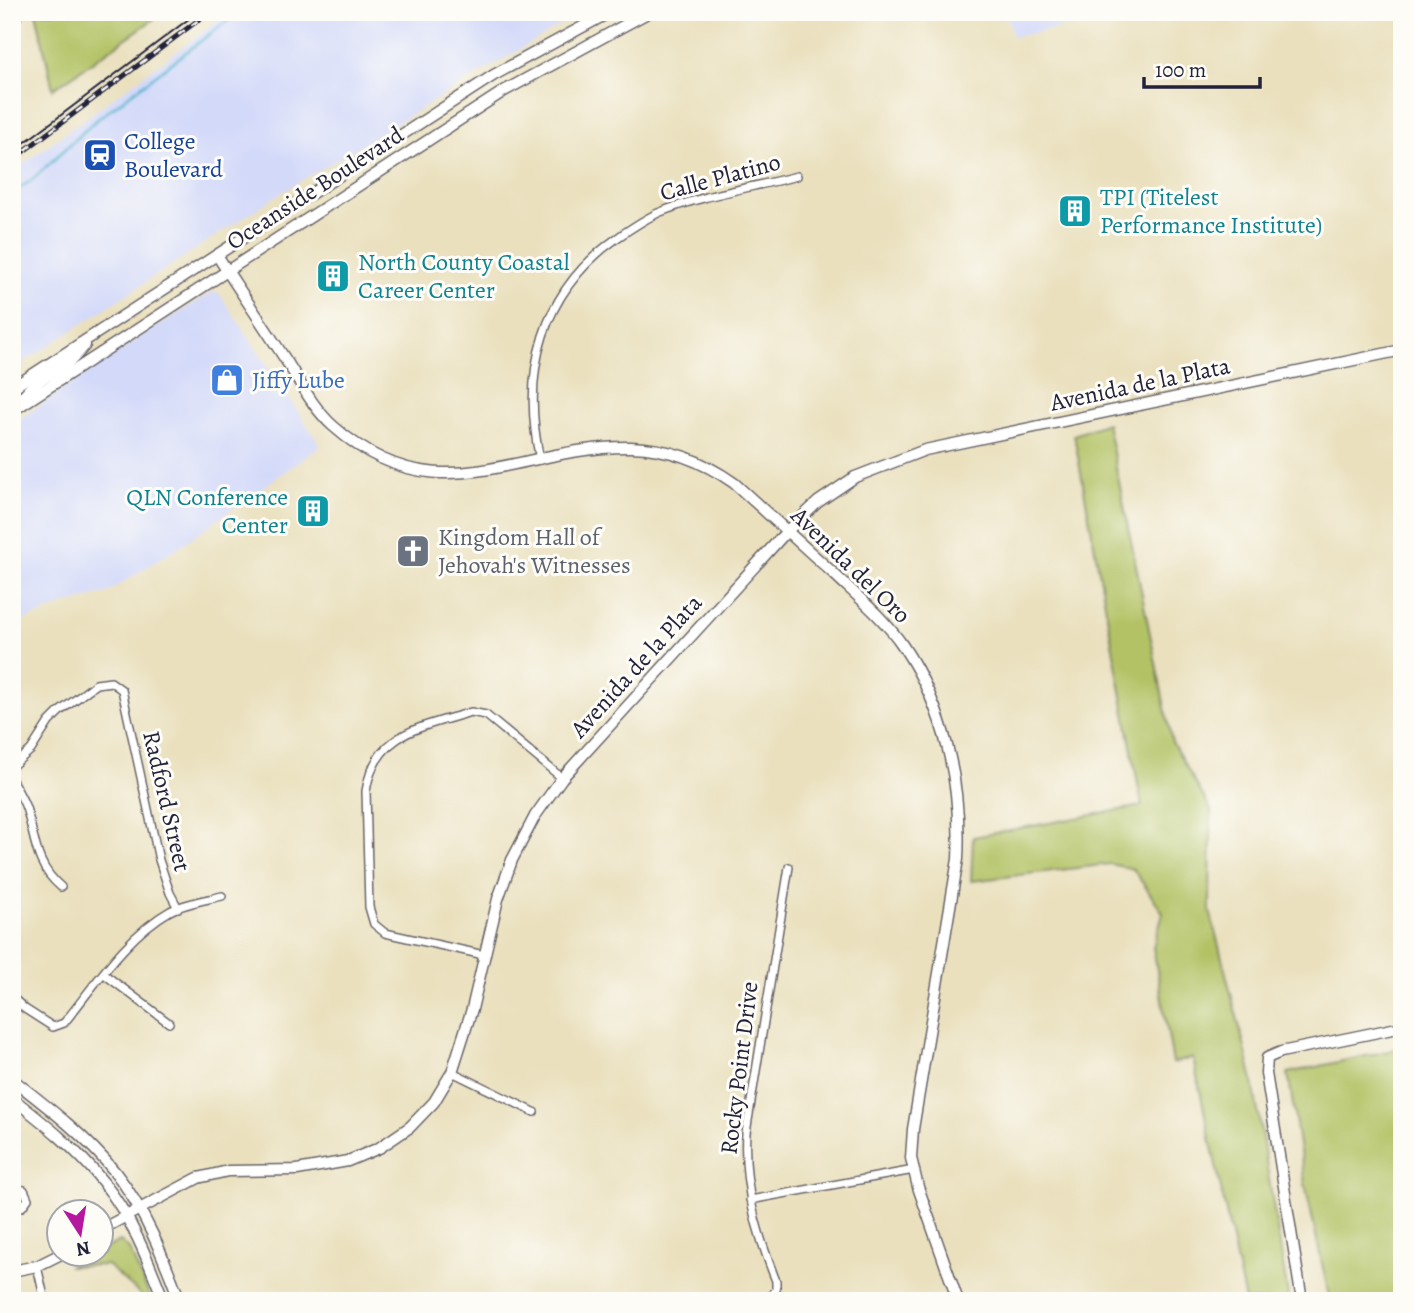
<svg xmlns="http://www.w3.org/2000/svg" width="1414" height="1313" font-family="Alegreya,serif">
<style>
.built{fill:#d3d9f9}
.green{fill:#b2c265;stroke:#6a7250;stroke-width:2}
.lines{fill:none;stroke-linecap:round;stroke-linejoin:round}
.stream{stroke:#4eb2cd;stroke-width:2.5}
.street-casing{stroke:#686469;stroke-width:10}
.secondary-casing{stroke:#686469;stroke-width:13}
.primary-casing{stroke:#686469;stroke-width:13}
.street{stroke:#fff;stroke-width:7}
.secondary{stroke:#fff;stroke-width:10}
.primary{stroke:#fff;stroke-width:10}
.tram{stroke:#22223b;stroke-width:2}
.rail-casing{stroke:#22223b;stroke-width:5}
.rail{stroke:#fdfcf7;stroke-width:2.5;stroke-dasharray:8;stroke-linecap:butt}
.labels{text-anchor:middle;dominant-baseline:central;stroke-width:6;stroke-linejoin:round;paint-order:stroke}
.transit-label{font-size:24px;fill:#164399;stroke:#fdfcf7;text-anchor:start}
.street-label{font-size:24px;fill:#22223b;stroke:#fdfcf7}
.culture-label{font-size:24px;fill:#0d838f;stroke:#fdfcf7;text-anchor:start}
.shop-label{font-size:24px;fill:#366cbe;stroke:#fdfcf7;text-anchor:start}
.worship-label{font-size:24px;fill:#5b616d;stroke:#fdfcf7;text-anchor:start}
</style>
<rect width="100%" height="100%" fill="#fdfcf7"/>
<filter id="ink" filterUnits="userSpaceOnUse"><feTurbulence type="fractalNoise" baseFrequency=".0143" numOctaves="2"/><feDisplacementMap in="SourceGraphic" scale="14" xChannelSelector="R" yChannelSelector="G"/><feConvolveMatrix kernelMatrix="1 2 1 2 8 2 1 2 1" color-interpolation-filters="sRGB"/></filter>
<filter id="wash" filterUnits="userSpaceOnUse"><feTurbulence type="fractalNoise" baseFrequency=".00686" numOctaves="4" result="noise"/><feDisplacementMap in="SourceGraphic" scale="28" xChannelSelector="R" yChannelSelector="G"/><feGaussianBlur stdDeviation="1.57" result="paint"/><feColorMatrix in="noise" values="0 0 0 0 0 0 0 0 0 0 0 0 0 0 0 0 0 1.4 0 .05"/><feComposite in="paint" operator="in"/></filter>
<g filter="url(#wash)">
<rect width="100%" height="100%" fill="#eae0be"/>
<!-- built -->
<path class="built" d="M230 12H582L276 196 12 370V172Z
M1006 12H1141L1013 37Z
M212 292 219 293 321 446 186 542 107 593 67 604 12 625V424L142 336Z"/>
<!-- green -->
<path class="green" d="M36 12H164L53 89Z
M1107 423 1172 742 1211 810 1210 911 1252 1076 1289 1301H1245L1193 1058 1173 1063 1153 947 1163 913 1133 869 1110 864 971 881 973 837 1142 806 1074 435Z
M1402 1048V1301H1330L1305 1184 1288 1073Z
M120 1241 129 1249 152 1301H143V1297L107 1265 68 1266 94 1254H102V1250Z"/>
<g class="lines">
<!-- stream -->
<path class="stream" d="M12 193 32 180 95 121 239 12"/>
</g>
</g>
<g filter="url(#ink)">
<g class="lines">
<!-- street casing -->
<g class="street-casing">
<path id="street" d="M12 21 17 18
M540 460C521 372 541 292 617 238 630 229 643 220 658 213 701 195 751 188 797 176
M12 766 31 750 49 722 59 712 96 684 111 682 122 690 159 860 170 893 178 908
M12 780C17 790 24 800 27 811 36 841 35 865 61 887
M484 955 385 933 374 924 369 907 366 791C375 732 423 727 471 712L486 715 562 778
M104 974 169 1023
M12 997 25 1009 53 1027 64 1023C95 985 126 936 170 911 185 903 206 900 222 896
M452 1072 534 1112
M12 1188 24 1190 28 1199 22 1207 12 1206
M750 1200 914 1170
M37 1266 45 1301
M757 1301 770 1297 776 1290V1281C757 1233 743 1186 746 1133L789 867"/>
</g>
<!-- secondary casing -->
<g class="secondary-casing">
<path id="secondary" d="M217 255C240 291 264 326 287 362 301 384 314 409 333 426 438 519 518 445 631 447 669 448 703 461 734 483 767 513 800 543 833 573 857 596 884 618 903 646 945 709 962 785 958 859L913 1129 911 1158 918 1187 958 1301
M102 1229 198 1178 228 1171 297 1170 348 1161 379 1148 410 1127 434 1102 452 1072 472 1009 498 899 512 860 535 816 562 778 787 531 818 502 855 477 925 450 1402 350
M12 1271 37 1266 61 1254
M1302 1301 1266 1073 1267 1058 1281 1052 1402 1027"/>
</g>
<!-- primary casing -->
<g class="primary-casing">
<path id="primary" d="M12 388 494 75 610 12
M19 403C27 384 53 374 69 362 75 357 80 351 85 345
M12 411 504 91 649 12
M12 1079C48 1107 87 1137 115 1172 145 1210 163 1256 180 1301
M12 1098C44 1123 78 1150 103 1182 131 1216 148 1260 164 1301"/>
</g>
<!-- street -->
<use href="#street" class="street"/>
<!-- secondary -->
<use href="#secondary" class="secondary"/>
<!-- primary -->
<use href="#primary" class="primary"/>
<!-- tram -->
<path class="tram" d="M12 152 198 12"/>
<!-- rail casing -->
<g class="rail-casing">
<path id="rail" d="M12 160 209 12"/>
</g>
<!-- rail -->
<use href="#rail" class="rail"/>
</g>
</g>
<!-- icons -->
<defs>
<g id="station-square" transform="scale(1.75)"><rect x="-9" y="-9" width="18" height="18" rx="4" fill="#1a4fb4" stroke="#fdfcf7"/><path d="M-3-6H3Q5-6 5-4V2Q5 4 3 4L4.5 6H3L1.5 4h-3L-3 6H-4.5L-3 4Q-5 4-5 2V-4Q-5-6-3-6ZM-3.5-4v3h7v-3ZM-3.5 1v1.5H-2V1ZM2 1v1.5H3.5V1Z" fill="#fff"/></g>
<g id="building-square" transform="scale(1.75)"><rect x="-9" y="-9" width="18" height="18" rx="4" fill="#0f9aa8" stroke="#fdfcf7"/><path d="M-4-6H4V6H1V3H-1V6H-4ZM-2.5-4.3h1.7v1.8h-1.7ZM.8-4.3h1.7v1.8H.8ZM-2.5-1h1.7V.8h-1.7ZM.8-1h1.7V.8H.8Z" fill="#fff"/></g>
<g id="shop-square" transform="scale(1.75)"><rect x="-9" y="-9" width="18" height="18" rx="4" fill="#3f7fe0" stroke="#fdfcf7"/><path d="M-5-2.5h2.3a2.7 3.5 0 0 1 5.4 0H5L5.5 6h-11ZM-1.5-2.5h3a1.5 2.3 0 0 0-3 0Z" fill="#fff"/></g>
<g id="church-square" transform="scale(1.75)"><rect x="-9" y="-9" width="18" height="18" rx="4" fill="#6b7280" stroke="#fdfcf7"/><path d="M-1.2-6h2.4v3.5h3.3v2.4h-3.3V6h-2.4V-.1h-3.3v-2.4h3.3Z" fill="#fff"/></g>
</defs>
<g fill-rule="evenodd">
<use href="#station-square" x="100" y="155"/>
<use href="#building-square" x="1075" y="211"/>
<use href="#building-square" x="333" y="276"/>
<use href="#shop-square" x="227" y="380"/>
<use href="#building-square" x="313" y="511"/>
<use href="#church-square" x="413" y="551"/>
</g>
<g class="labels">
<!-- transit labels -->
<g class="transit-label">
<text x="124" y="141">College<tspan x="124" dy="28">Boulevard</tspan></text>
</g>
<!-- street labels -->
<g class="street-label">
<text transform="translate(720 177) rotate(-15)">Calle Platino</text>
<text transform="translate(315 188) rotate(-33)">Oceanside Boulevard</text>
<text transform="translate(1140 384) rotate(-12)">Avenida de la Plata</text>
<text transform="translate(851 565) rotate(44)">Avenida del Oro</text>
<text transform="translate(636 666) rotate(-48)">Avenida de la Plata</text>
<text transform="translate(167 801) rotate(77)">Radford Street</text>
<text transform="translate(739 1068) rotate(-83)">Rocky Point Drive</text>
</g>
<!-- culture labels -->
<g class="culture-label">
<text x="1100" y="197">TPI (Titelest<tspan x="1100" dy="28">Performance Institute)</tspan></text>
<text x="358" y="262">North County Coastal<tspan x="358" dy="28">Career Center</tspan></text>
<text x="288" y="497" text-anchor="end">QLN Conference<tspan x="288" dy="28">Center</tspan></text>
</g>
<!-- shop labels -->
<g class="shop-label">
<text x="252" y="380">Jiffy Lube</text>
</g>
<!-- worship labels -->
<g class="worship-label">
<text x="438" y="537">Kingdom Hall of<tspan x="438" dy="28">Jehovah's Witnesses</tspan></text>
</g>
</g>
<!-- margin -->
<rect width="1414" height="1313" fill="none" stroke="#fdfcf7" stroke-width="42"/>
<!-- north arrow -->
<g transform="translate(80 1233) rotate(168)"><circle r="33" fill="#fdfcf7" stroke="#a5a5ac" stroke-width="2"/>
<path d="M0-5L12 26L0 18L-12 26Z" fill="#b5179e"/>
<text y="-10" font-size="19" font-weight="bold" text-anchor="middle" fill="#22223b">N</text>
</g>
<!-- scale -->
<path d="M1144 77v10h116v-10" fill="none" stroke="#22223b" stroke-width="3.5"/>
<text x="1155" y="77" font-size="21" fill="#22223b" stroke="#fdfcf7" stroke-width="5" paint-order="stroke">100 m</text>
</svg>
